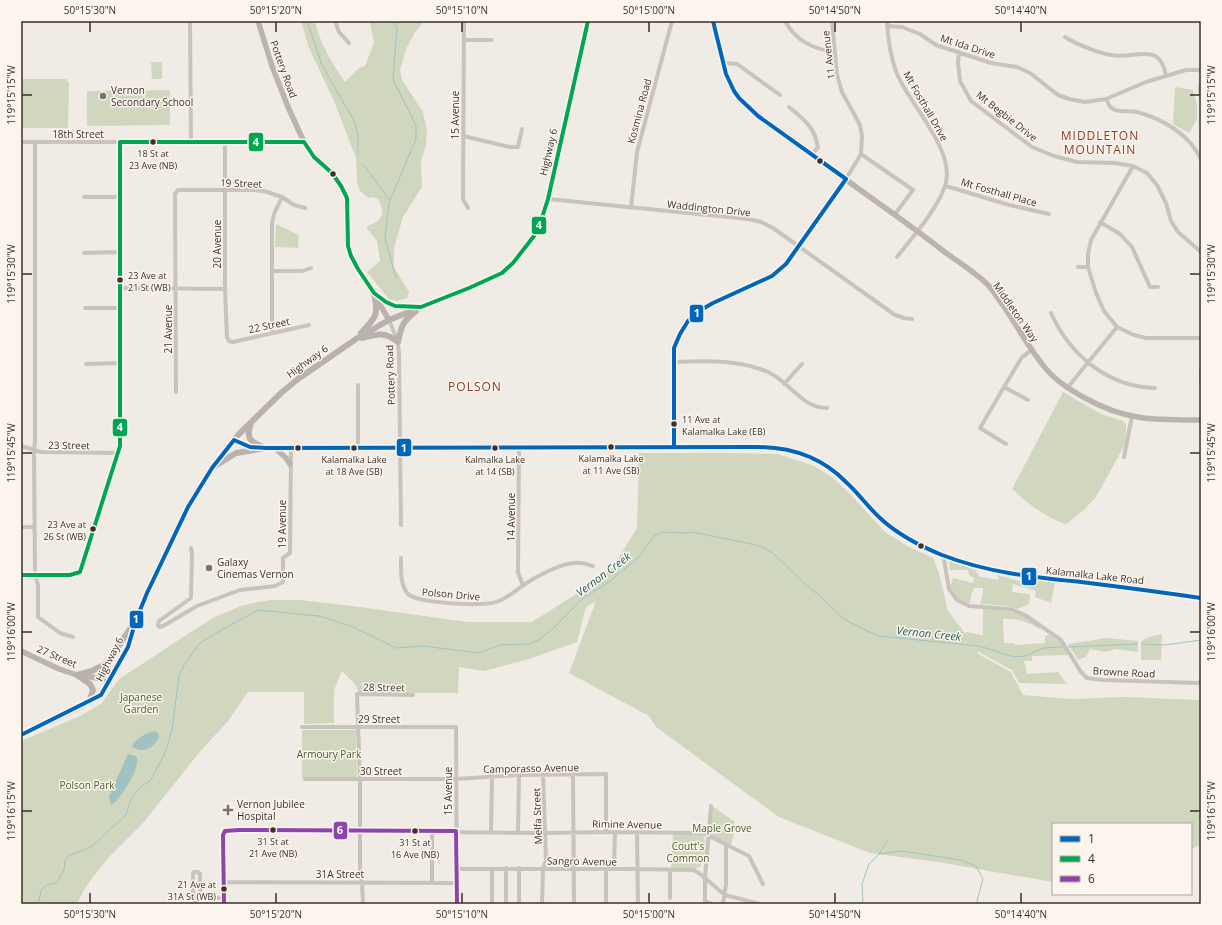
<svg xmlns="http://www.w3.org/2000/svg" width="1222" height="925" font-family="'Open Sans',sans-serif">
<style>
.green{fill:#d1d6bf}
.water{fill:#a1c2c1}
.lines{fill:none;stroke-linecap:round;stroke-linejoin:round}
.stream{stroke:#a1c2c1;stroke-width:1}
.street{stroke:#c9c3be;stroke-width:4}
.secondary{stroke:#bab3ae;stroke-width:5.5}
.primary{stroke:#b8b1ad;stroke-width:6}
.bus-1-casing{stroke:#fbf5ee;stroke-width:7}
.bus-2-casing{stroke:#fbf5ee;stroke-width:7}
.bus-3-casing{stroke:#fbf5ee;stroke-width:7}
.bus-1{stroke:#0065bd;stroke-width:4}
.bus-2{stroke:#00a651;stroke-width:4}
.bus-3{stroke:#8e44ad;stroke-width:4}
.ticks{fill:none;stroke:#3b302b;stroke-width:1.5}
.poi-dot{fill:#7a716c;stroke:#fbf5ee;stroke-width:1.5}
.bus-dot{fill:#3b302b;stroke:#fbf5ee;stroke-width:1.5}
.labels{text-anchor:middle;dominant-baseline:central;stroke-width:3;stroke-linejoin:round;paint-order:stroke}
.bus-label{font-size:9px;fill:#3b302b;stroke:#fbf5ee}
.street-label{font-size:10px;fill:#3b302b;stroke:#fbf5ee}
.poi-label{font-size:10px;fill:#3b302b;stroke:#fbf5ee;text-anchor:start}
.park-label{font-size:10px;fill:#4a5a2e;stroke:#fbf5ee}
.water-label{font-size:11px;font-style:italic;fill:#1f5a5e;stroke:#fbf5ee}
.quarter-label{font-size:12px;letter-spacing:1px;fill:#8c3b22;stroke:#fbf5ee}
.line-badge{stroke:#fbf5ee;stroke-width:1.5}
.badge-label{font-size:11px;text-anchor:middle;font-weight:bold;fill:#fff}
.neatline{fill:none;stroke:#3b302b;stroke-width:1.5}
.ticks-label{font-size:10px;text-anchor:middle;fill:#3b302b}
</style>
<rect width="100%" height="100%" fill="#f0ebe5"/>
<!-- green -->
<path class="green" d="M301 21H315C320 44 332 63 345 82L359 68 365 66 374 43 370 23 359 22V21H424L415 32 407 47 400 69 402 80 423 112 427 131 426 145 421 161 422 187 403 217 394 248V267L409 292 407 298 397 301 389 299 367 272 380 261 377 241 366 227C369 225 372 224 375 223 385 217 383 206 378 199L373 197 369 198 360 191 357 182 356 158 334 101 309 48Z
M151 62H162V79H152Z
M21 79H66L69 82 68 128H21Z
M1175 87 1193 90 1197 106V119L1189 133 1173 124Z
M170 90V125L87 126V91Z
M276 224 299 235 298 248 275 247Z
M1063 392 1101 414 1123 421 1126 424V436L1123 448 1096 497 1084 510 1066 524C1046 518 1027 503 1012 489Z
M639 453H727L777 454 812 465 832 477 849 493 885 532 909 547 933 558 939 573 948 611 967 636 965 632 983 635V609L1010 611 1024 616 1041 627 1039 629C1027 621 1017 618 1003 619L1004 643H1013L1016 645 1045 643V636L1050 635 1061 643 1069 655 1032 656V661H1024L1027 674 1058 672 1067 684 1019 683 1012 670 977 651 978 654 1011 672 1023 695 1071 699 1124 697 1201 700V845L1191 849V824H1053V882L938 862 870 853 779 817 656 727 649 716 569 673 596 601 586 607 577 642 529 659 484 671 459 667 458 693H359L355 684 343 672 341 673 334 690V723L304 724V692H248L228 721 198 754 143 823 109 857 93 877 84 890 77 904H21V741L82 715 101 704 119 679 153 657 180 639 213 618 241 606 253 603 270 600H300L360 607 467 622H532L597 581 613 567 637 528Z
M949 560 975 570 980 577 999 580 997 575 1023 582 1024 579 1055 582 1051 603 1035 597 1036 591 1013 584 1012 592 1030 594 1029 604 1017 609 1008 606 980 604 983 594V588H974L971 595 970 604 958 599 950 588 953 578 973 583 974 578 969 575 968 570H950Z
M1162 634 1161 660H1141V642L1146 638Z
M1107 638 1138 641V652L1115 649 1106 652 1090 649 1086 657 1078 660 1068 644Z
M302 730H356L357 774 356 777 302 778Z
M712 806 734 821V834L730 847 708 837Z
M673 833H701C709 841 704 857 701 866L693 870H671Z"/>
<!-- water -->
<path class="water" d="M154 731 158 733 159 737C154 748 143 755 132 746 135 739 146 733 154 731Z
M128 754 135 756 137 758C140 768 121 800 111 805L110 803 109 796Z"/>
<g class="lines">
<!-- stream -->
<path class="stream" d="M307 21 322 65 354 121 358 134V155
M393 21 397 28 393 80 416 125V139L389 203 385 238 396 278
M363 164 389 199
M1142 644 1165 645 1201 640
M1068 647 1137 644
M879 854 902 851 960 860 976 866 983 879 977 901 978 904
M37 904C42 899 38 891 44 887 48 884 53 884 57 882L64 870 65 860 70 855 91 847 126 815 131 799 140 787 150 781 165 753 172 730 179 676 184 665 199 644 211 636 258 610 319 616 353 627 396 648 423 646 479 653 500 645 530 644 538 640 554 628 582 599 609 582 638 558 653 537 657 534 663 532 686 533 692 532 747 543 759 546 766 549 774 554 806 585 820 596 844 619 865 630 879 636 979 646 1014 657 1025 656 1043 648 1063 647
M863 904 862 884 869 864 879 854 887 841"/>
<!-- street -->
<path class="street" d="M190 21 191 142
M335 21 339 32 349 43
M464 21 463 199 468 208
M785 21C796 41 813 49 835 52
M887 21C888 41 890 56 897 74 910 105 957 152 945 186 938 208 912 238 897 257
M887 26 902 27 920 34 936 45 991 63 1017 67 1030 73 1058 95 1069 99 1085 102 1106 99 1146 82 1186 70H1197L1201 71
M1065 37C1076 44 1098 53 1111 55 1134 60 1160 40 1166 76
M464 40H492
M959 52 958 63 960 81 971 101 1032 147 1054 156 1077 162 1115 163 1133 166 1147 173 1157 185 1166 203 1171 221 1178 232 1201 252
M723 63 737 64 780 95
M1201 81 1200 90 1201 97
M1106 99C1108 103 1109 107 1113 109 1120 113 1130 110 1137 112 1163 119 1189 134 1201 159
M789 107C804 119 815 128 818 147L812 155
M463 136 510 147H518L522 129
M21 142H304
M35 142V441L34 451 35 575 38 585V617L60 633 73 637
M225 143V289L227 337 229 341 233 342 309 325
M861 154 913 190 895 214
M1133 166 1091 240 1088 254V267L1096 293 1104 311 1117 327 1134 335 1146 338H1201
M946 186 1009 205 1049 214
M84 197H120
M548 199 748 219 761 222 773 228 895 315 904 318 912 319
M631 208 637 152 672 21
M1100 222 1120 234 1132 247 1150 287H1158
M84 253 120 252
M1078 267H1088
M272 271H303L311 268
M120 288 225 289
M85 308H120
M1051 313C1070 355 1108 387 1155 388
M389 320 398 342 399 355 401 525
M272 332V223L274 214 282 197
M674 362C706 361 738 359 768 372 790 382 802 408 827 408
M86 364 120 363
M1201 370V381
M784 384 802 364
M358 385V448
M1004 387 1028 400
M1068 387 1117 327
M176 392 175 194 178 190H252L264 191 282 197 294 205 305 208
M1006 444 980 428 1004 387 1022 357 1032 350
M21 446 41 452 118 453
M674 447V348L680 334 688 321 699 311 713 303 772 276 786 264 846 179 861 154 862 136 860 125 842 92 837 75 832 21
M519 448 518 572 523 586
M1124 457 1132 416
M21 527H35
M191 548 192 553 191 598 159 621 158 625 160 627 163 626 197 606 240 590 275 586 283 582V558L290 553 291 448
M943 554 949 589 957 600 969 606 1010 609 1025 615 1061 640 1081 672 1087 678 1102 680 1199 683 1201 681
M401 558C401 569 400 583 407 593 414 603 483 607 496 602 506 599 514 592 522 586 535 577 565 560 581 563 585 563 589 565 593 566
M21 575H70L80 572 120 446V142
M302 727H456L457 904
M573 775 574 904
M305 779H456L519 775 606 774V832
M491 832 492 776
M518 832 519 775
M637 832 638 904
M457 869H637L693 870 699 873 725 895 760 904
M614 869 615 832
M224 882 456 883
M432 882V831
M670 898V870
M197 899 193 893V874L194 872H198L200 874V890L204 898
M705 901 713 904
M192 904C202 895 212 898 224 898
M224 904 223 835 225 831 239 830 544 833 606 832 703 833 749 856 763 884
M363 904 362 882 360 878V779L357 694 413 695
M492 904V869
M506 904V868
M519 904V868
M542 904 543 868 546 861 543 775
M606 904V869
M705 904V878L711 806
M723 904 726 884V845"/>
<!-- secondary -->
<path class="secondary" d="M258 21 272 66 288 107 304 142 314 157 332 173 341 186 347 198 348 210 347 240 351 256 389 320
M713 21C722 48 721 80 742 101 760 119 782 131 801 146 848 183 899 216 946 253 960 263 976 273 988 285 993 290 996 296 1000 301 1015 322 1027 345 1043 365 1053 379 1070 390 1085 398 1126 421 1155 420 1201 420
M234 440 250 447 266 448C392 447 517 448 643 447 673 447 703 447 734 447 754 447 777 445 796 452 810 456 823 462 834 471 852 485 865 504 881 519 911 547 970 567 1010 574L1149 590 1201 598
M275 448 286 458 290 464
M21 651 59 669 77 675 110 680"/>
<!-- primary -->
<path class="primary" d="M374 293C392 308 394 307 417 307
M361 333C376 317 379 316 374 293
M362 338C378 334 384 331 398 342 401 326 403 321 416 311
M251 423C245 439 251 442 265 448
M215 466 236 453 266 448
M77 675 92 671 107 663 132 626
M77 675 90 684 93 690 89 702
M21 735 73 710 101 695 110 680 128 647 136 620 147 593 188 507 212 468 239 434 281 393 298 379 356 339 389 320 469 288 502 273 513 263 534 236 540 224 548 199 588 21"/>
<!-- bus-1 casing -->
<g class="bus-1-casing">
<path id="bus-1" d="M674 447V348L680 334 688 321 699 311 713 303 772 276 786 264 846 179 758 116 739 98 734 91 726 74 713 21
M21 735 101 695 128 647 136 620 147 593 188 507 212 468 234 440 250 447 266 448 757 447C792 447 823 458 847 483 859 494 868 507 880 518 898 535 920 546 942 555 989 573 1032 577 1081 582 1121 587 1161 592 1201 598"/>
</g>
<!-- bus-2 casing -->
<g class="bus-2-casing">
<path id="bus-2" d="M21 575H70L80 572 120 446V142H304L314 157 332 173 341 186 347 198 348 246 351 256 358 269 374 293 386 302 395 306 421 307 469 288 502 273 513 263 534 236 540 224 548 199 588 21"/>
</g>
<!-- bus-3 casing -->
<g class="bus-3-casing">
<path id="bus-3" d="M224 904 223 835 225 831 239 830 456 831 457 904"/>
</g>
<!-- bus-1 -->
<use href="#bus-1" class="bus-1"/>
<!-- bus-2 -->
<use href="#bus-2" class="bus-2"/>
<!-- bus-3 -->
<use href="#bus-3" class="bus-3"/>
</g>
<!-- ticks -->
<path class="ticks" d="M90 22V32M276 22V32M462 22V32M649 22V32M835 22V32M1021 22V32M22 95H32M1190 95H1200M22 274H32M1190 274H1200M22 453H32M1190 453H1200M22 632H32M1190 632H1200M22 811H32M1190 811H1200M90 893V903M276 893V903M462 893V903M649 893V903M835 893V903M1021 893V903"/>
<!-- markers -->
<g class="poi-dot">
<circle cx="103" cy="96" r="4"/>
<circle cx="209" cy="568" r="4"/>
<path d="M226 804h4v4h4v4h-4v4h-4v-4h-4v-4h4z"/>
</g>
<g class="bus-dot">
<circle cx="153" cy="142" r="3.5"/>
<circle cx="820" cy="161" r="3.5"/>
<circle cx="333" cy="174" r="3.5"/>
<circle cx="120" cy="280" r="3.5"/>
<circle cx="674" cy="424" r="3.5"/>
<circle cx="611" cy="447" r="3.5"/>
<circle cx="298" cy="448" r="3.5"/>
<circle cx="354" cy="448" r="3.5"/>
<circle cx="495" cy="448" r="3.5"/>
<circle cx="93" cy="529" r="3.5"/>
<circle cx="921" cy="546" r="3.5"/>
<circle cx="273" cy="830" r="3.5"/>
<circle cx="415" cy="831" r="3.5"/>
<circle cx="224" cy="889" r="3.5"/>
</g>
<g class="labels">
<!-- bus labels -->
<g class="bus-label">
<text x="153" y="153">18 St at<tspan x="153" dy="12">23 Ave (NB)</tspan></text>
<text x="128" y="275" text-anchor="start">23 Ave at<tspan x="128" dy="12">21 St (WB)</tspan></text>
<text x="682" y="419" text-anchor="start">11 Ave at<tspan x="682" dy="12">Kalamalka Lake (EB)</tspan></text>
<text x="611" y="458">Kalamalka Lake<tspan x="611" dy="12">at 11 Ave (SB)</tspan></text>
<text x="354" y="459">Kalamalka Lake<tspan x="354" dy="12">at 18 Ave (SB)</tspan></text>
<text x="495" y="459">Kalmalka Lake<tspan x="495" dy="12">at 14 (SB)</tspan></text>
<text x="86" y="524" text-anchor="end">23 Ave at<tspan x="86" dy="12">26 St (WB)</tspan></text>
<text x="273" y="841">31 St at<tspan x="273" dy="12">21 Ave (NB)</tspan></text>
<text x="415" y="842">31 St at<tspan x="415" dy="12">16 Ave (NB)</tspan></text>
<text x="216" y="884" text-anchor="end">21 Ave at<tspan x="216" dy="12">31A St (WB)</tspan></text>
</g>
<!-- street labels -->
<g class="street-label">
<text transform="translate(968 46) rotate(18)">Mt Ida Drive</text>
<text transform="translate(828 55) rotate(-97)">11 Avenue</text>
<text transform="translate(284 69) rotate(70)">Pottery Road</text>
<text transform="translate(926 106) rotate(60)">Mt Fosthall Drive</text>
<text transform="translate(639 111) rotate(-75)">Kosmina Road</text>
<text transform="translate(455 115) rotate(-90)">15 Avenue</text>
<text transform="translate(1007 116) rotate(38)">Mt Begbie Drive</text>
<text x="78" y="134">18th Street</text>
<text transform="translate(548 152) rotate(-77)">Highway 6</text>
<text transform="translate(241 183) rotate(2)">19 Street</text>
<text transform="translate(999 192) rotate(16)">Mt Fosthall Place</text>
<text transform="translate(709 208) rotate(6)">Waddington Drive</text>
<text transform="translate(217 244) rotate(-90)">20 Avenue</text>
<text transform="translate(1016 312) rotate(55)">Middleton Way</text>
<text transform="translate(269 325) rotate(-12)">22 Street</text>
<text transform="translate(168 329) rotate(-90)">21 Avenue</text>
<text transform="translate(307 361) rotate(-36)">Highway 6</text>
<text transform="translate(390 375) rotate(-92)">Pottery Road</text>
<text transform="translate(69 445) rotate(1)">23 Street</text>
<text transform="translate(511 517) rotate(-90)">14 Avenue</text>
<text transform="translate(282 524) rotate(-90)">19 Avenue</text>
<text transform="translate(1095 575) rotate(6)">Kalamalka Lake Road</text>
<text transform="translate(451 594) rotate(5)">Polson Drive</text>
<text transform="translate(57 656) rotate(23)">27 Street</text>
<text transform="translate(109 659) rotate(-63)">Highway 6</text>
<text transform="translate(1124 672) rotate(3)">Browne Road</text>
<text transform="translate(384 687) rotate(1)">28 Street</text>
<text x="379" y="719">29 Street</text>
<text transform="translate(531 768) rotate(-1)">Camporasso Avenue</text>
<text x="381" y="771">30 Street</text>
<text transform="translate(448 791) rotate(-90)">15 Avenue</text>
<text transform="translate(537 816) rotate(-92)">Melfa Street</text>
<text transform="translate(627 824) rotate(1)">Rimine Avenue</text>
<text transform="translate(582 861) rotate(1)">Sangro Avenue</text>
<text x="340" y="874">31A Street</text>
</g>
<!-- poi labels -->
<g class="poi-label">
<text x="111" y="90">Vernon<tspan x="111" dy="12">Secondary School</tspan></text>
<text x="217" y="562">Galaxy<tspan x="217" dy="12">Cinemas Vernon</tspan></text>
<text x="237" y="804">Vernon Jubilee<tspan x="237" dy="12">Hospital</tspan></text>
</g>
<!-- park labels -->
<g class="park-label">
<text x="141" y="697">Japanese<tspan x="141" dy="12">Garden</tspan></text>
<text x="329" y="754">Armoury Park</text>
<text x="87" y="785">Polson Park</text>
<text x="722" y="828">Maple Grove</text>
<text x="688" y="846">Coutt's<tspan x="688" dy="12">Common</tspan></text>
</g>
<!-- water labels -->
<g class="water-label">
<text transform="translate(603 574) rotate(-37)">Vernon Creek</text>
<text transform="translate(929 633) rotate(6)">Vernon Creek</text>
</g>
<!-- quarter labels -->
<g class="quarter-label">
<text x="1100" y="135">MIDDLETON<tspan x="1100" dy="14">MOUNTAIN</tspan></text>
<text x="475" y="386">POLSON</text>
</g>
</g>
<g class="line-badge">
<rect x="248" y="132" width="16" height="20" rx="4" fill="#00a651"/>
<rect x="531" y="216" width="16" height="19" rx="4" fill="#00a651"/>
<rect x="689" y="304" width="15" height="19" rx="4" fill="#0065bd"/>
<rect x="112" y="418" width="16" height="19" rx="4" fill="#00a651"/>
<rect x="396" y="438" width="16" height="19" rx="4" fill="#0065bd"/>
<rect x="1021" y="567" width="16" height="19" rx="4" fill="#0065bd"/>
<rect x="129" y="610" width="15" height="19" rx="4" fill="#0065bd"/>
<rect x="333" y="821" width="15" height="19" rx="4" fill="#8e44ad"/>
</g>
<g class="badge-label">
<text x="256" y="146">4</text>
<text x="539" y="229">4</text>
<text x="697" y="317">1</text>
<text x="120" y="431">4</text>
<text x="404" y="452">1</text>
<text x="1029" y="580">1</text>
<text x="136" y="623">1</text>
<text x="340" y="834">6</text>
</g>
<!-- border -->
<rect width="1222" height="925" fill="none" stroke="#fbf5ee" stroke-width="44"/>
<!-- legend -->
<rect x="1052" y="823" width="140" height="72" fill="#fbf5ee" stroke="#aea6a0"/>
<rect x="1060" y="836" width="20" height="6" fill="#0065bd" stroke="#aea6a0"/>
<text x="1088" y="843" font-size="12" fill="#3b302b">1</text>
<rect x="1060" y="856" width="20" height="6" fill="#00a651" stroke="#aea6a0"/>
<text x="1088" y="863" font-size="12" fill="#3b302b">4</text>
<rect x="1060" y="876" width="20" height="6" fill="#8e44ad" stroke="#aea6a0"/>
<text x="1088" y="883" font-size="12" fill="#3b302b">6</text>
<rect x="22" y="22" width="1178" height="881" class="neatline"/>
<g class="ticks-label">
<text x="90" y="14">50°15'30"N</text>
<text x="276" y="14">50°15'20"N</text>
<text x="462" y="14">50°15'10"N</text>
<text x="649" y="14">50°15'00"N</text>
<text x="835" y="14">50°14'50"N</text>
<text x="1021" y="14">50°14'40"N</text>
<text transform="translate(1211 95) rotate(-90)" y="4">119°15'15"W</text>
<text transform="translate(11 95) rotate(-90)" y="4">119°15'15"W</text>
<text transform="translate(1211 274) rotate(-90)" y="4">119°15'30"W</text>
<text transform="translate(11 274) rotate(-90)" y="4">119°15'30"W</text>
<text transform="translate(1211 453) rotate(-90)" y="4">119°15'45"W</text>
<text transform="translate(11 453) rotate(-90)" y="4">119°15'45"W</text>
<text transform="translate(1211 632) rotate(-90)" y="4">119°16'00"W</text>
<text transform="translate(11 632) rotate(-90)" y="4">119°16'00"W</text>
<text transform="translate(1211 811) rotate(-90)" y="4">119°16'15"W</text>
<text transform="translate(11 811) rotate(-90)" y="4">119°16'15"W</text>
<text x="90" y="918">50°15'30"N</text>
<text x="276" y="918">50°15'20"N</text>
<text x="462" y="918">50°15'10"N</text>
<text x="649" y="918">50°15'00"N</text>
<text x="835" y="918">50°14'50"N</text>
<text x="1021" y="918">50°14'40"N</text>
</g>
</svg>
